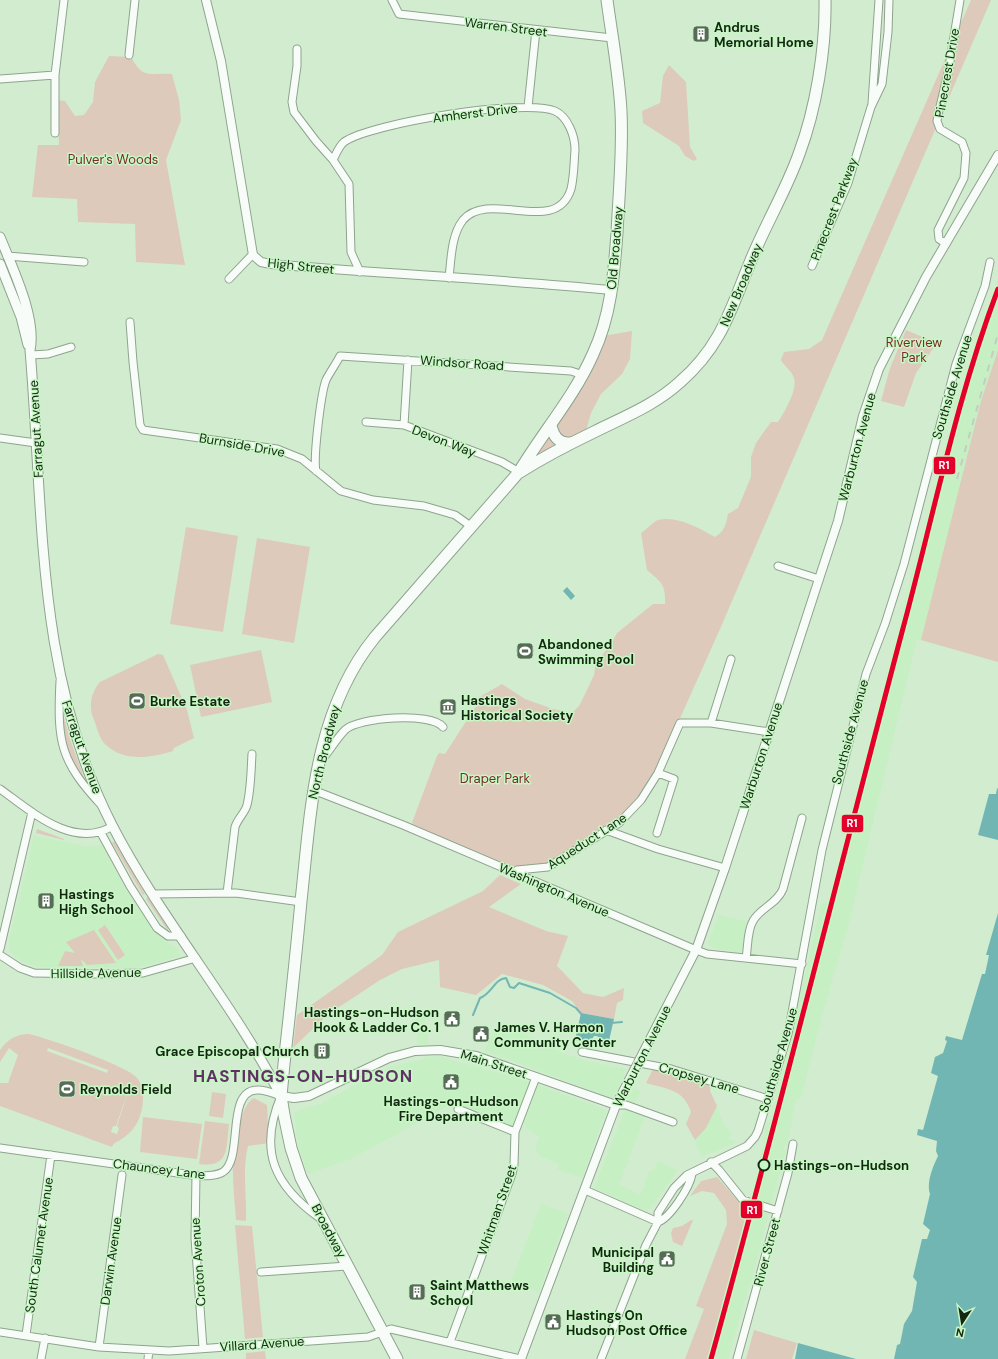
<svg xmlns="http://www.w3.org/2000/svg" width="998" height="1359" font-family="'DM Sans',sans-serif">
<style>
.built{fill:#c6f0c3}
.green{fill:#ddcabb;fill-rule:evenodd}
.water{fill:#72b6b3}
.lines{fill:none;stroke-linecap:round;stroke-linejoin:round}
.stream{stroke:#72b6b3;stroke-width:2}
.minor-casing{stroke:#8fa38e;stroke-width:9}
.tertiary-casing{stroke:#8fa38e;stroke-width:10}
.secondary-casing{stroke:#8fa38e;stroke-width:11}
.primary-casing{stroke:#8fa38e;stroke-width:13}
.minor{stroke:#f8fcf8;stroke-width:7}
.tertiary{stroke:#f8fcf8;stroke-width:8}
.secondary{stroke:#f8fcf8;stroke-width:9}
.primary{stroke:#f8fcf8;stroke-width:11}
.rail{stroke:#c4ccc3;stroke-width:2;stroke-dasharray:7 7;stroke-linecap:butt}
.tertiary-bridge-casing{stroke:#8fa38e;stroke-width:10;stroke-linecap:butt}
.tertiary-bridge{stroke:#f8fcf8;stroke-width:8}
.rail-1-casing{stroke:#c7f8c4;stroke-width:8}
.rail-1{stroke:#e4002b;stroke-width:5}
.stop-dot{fill:#c7f8c4;stroke:#152714;stroke-width:2}
.labels{text-anchor:middle;dominant-baseline:central;stroke-width:3;stroke-linejoin:round;paint-order:stroke}
.street-label{font-size:13px;fill:#152714;stroke:#c7f8c4}
.poi-label{font-size:13px;font-weight:bold;fill:#152714;stroke:#c7f8c4;text-anchor:start}
.park-label{font-size:13px;fill:#7a292a;stroke:#c7f8c4}
.stop-label{font-size:13px;font-weight:bold;fill:#152714;stroke:#c7f8c4;text-anchor:start}
.district-label{font-size:17px;font-weight:bold;letter-spacing:1px;fill:#5f3164;stroke:#c7f8c4}
.line-badge{stroke:#c7f8c4;stroke-width:1.5}
.badge-label{font-size:11px;text-anchor:middle;font-weight:bold;fill:#fff}
</style>
<rect width="100%" height="100%" fill="#d2ecd0"/>
<!-- built -->
<path class="built" d="M998 279V350L981 401 921 640 917 639 848 927 825 1005 801 1098 797 1099 795 1105 787 1145H785L783 1150H786L780 1175H779L751 1283H750L728 1359H709L748 1209 766 1131 764 1130 766 1122 769 1123 787 1055 821 904 828 902 958 395 983 318Z
M34 835 87 847 102 845 122 882 150 924 158 935 177 949 181 956 137 968 39 967 24 963 15 957 10 952 9 941Z
M719 915 749 922 745 953 718 949 707 945Z
M424 1013 429 1044 417 1045V1014Z
M496 1027 522 1033 558 1051 586 1061 627 1069 613 1098 484 1051Z
M438 1056 531 1082 515 1124 511 1126 498 1122 450 1105 353 1158 308 1174 298 1146 294 1113 304 1108 318 1105 388 1067 423 1059 426 1057Z
M538 1085 607 1110 582 1178 557 1169 559 1164 541 1157 535 1149 539 1137 526 1128 524 1121Z
M634 1087 641 1092 631 1110 645 1116 619 1185 640 1194 645 1186 644 1184 649 1171 654 1170 658 1161 677 1170 670 1182 647 1212 594 1188Z
M717 1106 725 1127 732 1134 729 1138 737 1142 701 1157 695 1140 706 1128Z
M541 1204 568 1214 539 1292 510 1284Z"/>
<!-- green -->
<path class="green" d="M971 0H991L720 629 656 772 630 809 620 818 562 857 541 866 526 865 512 869 415 825 412 823 413 820 437 756 439 753 445 754 478 703 476 699 502 684 525 699 553 709 572 713 579 706 587 690 594 675 596 662 610 646 617 633 653 604H665C666 584 661 582 647 570L641 533C646 530 653 522 658 520 677 515 699 528 715 537 724 532 726 525 728 514L738 508 751 477V457L756 443 771 422H778C784 413 798 389 794 378 792 371 784 366 781 360L784 352 809 349 822 340Z
M109 56 131 57C143 79 148 73 172 74L179 100 181 120 166 160 185 265 136 262 135 224 78 222 77 199 32 197 38 145H59L57 100 65 101 75 116 84 115 93 102 95 82Z
M669 65 686 82 690 147 697 159 694 161 685 156 679 146 643 123 642 111 660 103 663 76Z
M906 330 937 343 916 373 904 407 881 401 890 368Z
M632 331 630 359 622 374 601 394 591 413 586 431 538 454 540 445 603 336Z
M998 350V662L921 640 981 401Z
M186 527 238 536 223 632 170 624Z
M257 538 310 547 294 643 242 634Z
M261 650 272 702 201 717 190 665Z
M158 654 163 655 187 710 194 738 174 748 173 751C151 758 124 762 106 745 99 739 97 727 94 720 88 707 91 692 100 682Z
M62 711 71 742 86 783 73 765 65 747Z
M37 829 64 839V840L36 833Z
M114 841 145 894 143 895 112 843Z
M109 842 142 896 141 897Z
M500 875 521 884 489 907 546 931 568 936 557 966 583 993 603 997 624 988 623 1000 617 1003 614 1019 581 1013 572 1001 543 985 502 974 476 995 440 987 439 960 402 969 380 980 327 1015 293 1048 297 1015 382 955 398 932 483 891Z
M148 897 168 928V931L146 899Z
M105 925 125 955 118 960 98 930Z
M94 930 116 963 87 965 81 959 83 966H58L65 951 75 953 66 942Z
M29 1034C47 1038 128 1066 137 1078 145 1088 144 1104 140 1116 137 1125 131 1133 123 1138 119 1142 114 1141 112 1147L0 1106V1083H8L18 1055 9 1048 0 1062V1050C7 1040 16 1034 29 1034ZM48 1048 108 1070 107 1073 47 1051ZM130 1086 117 1126 119 1128 117 1134 111 1132 113 1126H116Z
M654 1067 711 1085 710 1091 717 1106 706 1128 695 1140 686 1124 691 1112C684 1089 666 1089 646 1083Z
M212 1092 226 1094 223 1118 209 1116Z
M254 1098 267 1105 269 1143 248 1146C242 1171 247 1196 246 1221L236 1220C235 1205 233 1189 233 1174 232 1158 239 1104 254 1098Z
M143 1117 202 1124 197 1159 140 1152Z
M205 1121 229 1124C226 1148 230 1168 199 1164Z
M717 1177 738 1201 748 1209 709 1359H685L704 1309 696 1306 727 1224 726 1210 714 1193 702 1191 690 1196 701 1181Z
M691 1220H693L682 1246 673 1242 671 1233 673 1228 682 1226Z
M235 1225 252 1226 263 1337 245 1339Z
M754 1330 797 1343 792 1359H746Z
M265 1351 266 1359H246V1353Z"/>
<!-- water -->
<path class="water" d="M567 587 575 596 571 600 563 591Z
M518 645 534 650 531 658 516 651Z
M997 788 998 789V840L978 835 989 794H996Z
M998 913V1359H894L897 1345 900 1344 904 1324 912 1311 917 1282 913 1277 922 1239H927L930 1230 923 1224 930 1194C926 1183 933 1166 938 1156L936 1151 937 1141 917 1135 918 1129 923 1130 938 1076 931 1073 935 1057 943 1053 947 1041 945 1040 946 1036 962 1040 982 974H985L989 955H986Z
M581 1013 614 1019 608 1045 601 1043V1039L597 1036H594L590 1042 575 1040Z
M798 1343 856 1359H795Z"/>
<g class="lines">
<!-- stream -->
<path class="stream" d="M473 1015 480 998C492 994 494 979 506 978L510 987 514 988 519 983 550 993 576 1008 583 1016
M611 1023 622 1022"/>
<!-- minor casing -->
<g class="minor-casing">
<path id="minor" d="M392 0 399 14 612 38
M297 49V66L292 102 294 112 316 141 333 160 349 184 351 252 360 272
M129 55 135 0
M0 79 55 75
M872 103 879 0
M528 107 536 30
M55 133V75L64 0
M333 160C336 154 339 146 344 142 370 123 526 98 555 111 568 117 575 136 575 150 574 162 574 177 571 189 556 237 490 189 463 220 451 235 451 261 449 278
M946 244 939 239 938 230 964 178 966 153 962 142 940 129 937 121 938 115 948 73 960 0
M7 256 84 262
M812 266 848 183 871 107 882 84 888 32 889 0
M229 279 253 254
M130 322 133 362 140 425 143 430 277 449 302 459 341 491 373 500 424 506 455 515 472 527
M31 355 48 354 71 347
M366 422 404 425 502 462 519 472
M404 425 408 360
M0 438 36 443
M316 471C313 458 321 393 326 380 330 372 336 364 340 356L571 371 583 375
M778 566 819 579
M60 681C57 743 60 761 103 807
M711 723 731 659
M320 762C329 752 336 739 345 730 359 717 431 712 443 727
M0 789C31 811 73 850 113 826
M313 790 403 825 696 950 707 954 802 964
M606 830 658 849 725 868
M101 833 130 886 157 928 168 936H181
M657 833 674 779 658 773
M514 873 517 870 548 867 619 823 641 800 658 773 680 723H711L769 732
M227 893 235 827C238 818 245 813 247 805 251 789 251 770 252 754
M153 894 236 893 301 902
M0 949 32 812
M0 955 20 968 34 973 95 974 143 973 196 958
M746 958C748 947 747 931 753 921 760 908 777 904 783 889L802 818
M582 1052 671 1069 768 1099
M616 1105H626L673 1122
M458 1109 515 1132
M0 1148 192 1175C202 1176 214 1177 223 1172 244 1159 225 1091 257 1090 265 1089 274 1094 281 1096 258 1151 274 1186 321 1219
M711 1162 719 1170 743 1200 778 1211
M196 1175 195 1238 203 1348
M585 1190 658 1222
M658 1222C670 1218 690 1187 692 1174
M261 1272 347 1266
M0 1332 99 1347 169 1351 368 1337 391 1329 520 1359
M26 1335 51 1155
M450 1342 512 1174 514 1165 515 1132 536 1077
M99 1347 122 1175
M41 1359 45 1338
M148 1359 149 1350
M601 1359 646 1245 658 1222V1213L674 1188 687 1175 747 1146 755 1137 758 1131 788 1034 822 850 866 674 885 624 904 564 956 364 985 286 990 262
M737 1359 788 1173 793 1144"/>
</g>
<!-- tertiary casing -->
<g class="tertiary-casing">
<path id="tertiary" d="M206 0 221 61 253 255 261 262 271 264C384 274 498 279 611 290
M665 1010 696 950 725 868 819 579 838 521 863 416 879 369 926 277 998 155
M281 1096 294 1098 309 1096 389 1058 415 1051 440 1050 476 1056 616 1105
M521 1359 616 1105 628 1082"/>
</g>
<!-- secondary casing -->
<g class="secondary-casing">
<path id="secondary" d="M0 237C12 267 37 318 30 350 44 513 35 674 112 825 161 920 232 1001 281 1096
M0 264 21 317 28 345"/>
</g>
<!-- primary casing -->
<g class="primary-casing">
<path id="primary" d="M551 425C553 436 559 444 570 443
M520 472C544 457 569 444 594 432 624 417 655 405 680 382 724 344 732 304 754 253 768 220 787 188 799 154 816 109 826 48 825 0
M397 1359 301 1178 291 1148 284 1115 281 1096 284 1064C290 1010 296 956 301 901 311 810 314 712 375 637L519 472C543 432 574 397 593 354 611 316 614 274 617 233 619 192 623 152 621 111 619 74 612 37 607 0"/>
</g>
<!-- minor -->
<use href="#minor" class="minor"/>
<!-- tertiary -->
<use href="#tertiary" class="tertiary"/>
<!-- secondary -->
<use href="#secondary" class="secondary"/>
<!-- primary -->
<use href="#primary" class="primary"/>
<!-- rail -->
<path class="rail" d="M957 479 998 334"/>
<!-- tertiary-bridge casing -->
<g class="tertiary-bridge-casing">
<path id="tertiary-bridge" d="M628 1082 665 1010"/>
</g>
<!-- tertiary-bridge -->
<use href="#tertiary-bridge" class="tertiary-bridge"/>
<!-- rail-1 casing -->
<g class="rail-1-casing">
<path id="rail-1" d="M711 1359C778 1118 838 874 902 632 933 518 956 400 998 289"/>
</g>
<!-- rail-1 -->
<use href="#rail-1" class="rail-1"/>
</g>
<!-- icons -->
<defs>
<g id="building-square" transform="scale(0.9)"><rect x="-9" y="-9" width="18" height="18" rx="4" fill="#576c56" stroke="#c7f8c4"/><path d="M-4-6H4V6H1V3H-1V6H-4ZM-2.5-4.3h1.7v1.8h-1.7ZM.8-4.3h1.7v1.8H.8ZM-2.5-1h1.7V.8h-1.7ZM.8-1h1.7V.8H.8Z" fill="#fff"/></g>
<g id="stadium-square" transform="scale(0.9)"><rect x="-9" y="-9" width="18" height="18" rx="4" fill="#576c56" stroke="#c7f8c4"/><path d="M0-5a6.5 5 0 1 0 0 10a6.5 5 0 1 0 0-10ZM-3.5-1.8h7v3.6h-7Z" fill="#fff"/></g>
<g id="museum-square" transform="scale(0.9)"><rect x="-9" y="-9" width="18" height="18" rx="4" fill="#576c56" stroke="#c7f8c4"/><path d="M0-6L6-3V-2H-6V-3ZM-5-1h2V3h-2ZM-1-1h2V3h-2ZM3-1h2V3H3ZM-6 4H6V6H-6Z" fill="#fff"/></g>
<g id="civic-square" transform="scale(0.9)"><rect x="-9" y="-9" width="18" height="18" rx="4" fill="#576c56" stroke="#c7f8c4"/><path d="M-.6-6.5H3V-4.5H.6V-3L4-1V1h2V6H-6V1h2V-1L-.6-3ZM-1.2 2.5V6h2.4V2.5Z" fill="#fff"/></g>
</defs>
<g fill-rule="evenodd">
<use href="#building-square" x="701" y="34"/>
<use href="#stadium-square" x="525" y="651"/>
<use href="#stadium-square" x="137" y="701"/>
<use href="#museum-square" x="448" y="707"/>
<use href="#building-square" x="46" y="901"/>
<use href="#civic-square" x="452" y="1019"/>
<use href="#civic-square" x="481" y="1034"/>
<use href="#building-square" x="322" y="1051"/>
<use href="#civic-square" x="451" y="1082"/>
<use href="#stadium-square" x="67" y="1089"/>
<use href="#civic-square" x="667" y="1259"/>
<use href="#building-square" x="417" y="1292"/>
<use href="#civic-square" x="553" y="1322"/>
</g>
<!-- markers -->
<circle class="stop-dot" cx="764" cy="1165" r="5.5"/>
<g class="labels">
<!-- street labels -->
<g class="street-label">
<text transform="translate(506 27) rotate(7)">Warren Street</text>
<text transform="translate(947 73) rotate(-80)">Pinecrest Drive</text>
<text transform="translate(475 113) rotate(-7)">Amherst Drive</text>
<text transform="translate(834 209) rotate(-69)">Pinecrest Parkway</text>
<text transform="translate(615 248) rotate(-85)">Old Broadway</text>
<text transform="translate(301 266) rotate(6)">High Street</text>
<text transform="translate(741 285) rotate(-67)">New Broadway</text>
<text transform="translate(462 363) rotate(4)">Windsor Road</text>
<text transform="translate(952 387) rotate(-73)">Southside Avenue</text>
<text transform="translate(36 429) rotate(-93)">Farragut Avenue</text>
<text transform="translate(444 441) rotate(21)">Devon Way</text>
<text transform="translate(242 445) rotate(10)">Burnside Drive</text>
<text transform="translate(857 447) rotate(-75)">Warburton Avenue</text>
<text transform="translate(850 732) rotate(-75)">Southside Avenue</text>
<text transform="translate(82 747) rotate(71)">Farragut Avenue</text>
<text transform="translate(324 752) rotate(-76)">North Broadway</text>
<text transform="translate(761 756) rotate(-72)">Warburton Avenue</text>
<text transform="translate(587 841) rotate(-33)">Aqueduct Lane</text>
<text transform="translate(554 890) rotate(23)">Washington Avenue</text>
<text transform="translate(96 973) rotate(-1)">Hillside Avenue</text>
<text transform="translate(642 1056) rotate(-63)">Warburton Avenue</text>
<text transform="translate(778 1060) rotate(-74)">Southside Avenue</text>
<text transform="translate(494 1064) rotate(18)">Main Street</text>
<text transform="translate(699 1078) rotate(16)">Cropsey Lane</text>
<text transform="translate(159 1169) rotate(7)">Chauncey Lane</text>
<text transform="translate(497 1210) rotate(-71)">Whitman Street</text>
<text transform="translate(329 1231) rotate(62)">Broadway</text>
<text transform="translate(39 1245) rotate(-82)">South Calumet Avenue</text>
<text transform="translate(767 1252) rotate(-75)">River Street</text>
<text transform="translate(111 1261) rotate(-82)">Darwin Avenue</text>
<text transform="translate(198 1262) rotate(-94)">Croton Avenue</text>
<text transform="translate(262 1344) rotate(-4)">Villard Avenue</text>
</g>
<!-- poi labels -->
<g class="poi-label">
<text x="714" y="27">Andrus<tspan x="714" dy="15">Memorial Home</tspan></text>
<text x="538" y="644">Abandoned<tspan x="538" dy="15">Swimming Pool</tspan></text>
<text x="461" y="700">Hastings<tspan x="461" dy="15">Historical Society</tspan></text>
<text x="150" y="701">Burke Estate</text>
<text x="59" y="894">Hastings<tspan x="59" dy="15">High School</tspan></text>
<text x="439" y="1012" text-anchor="end">Hastings-on-Hudson<tspan x="439" dy="15">Hook &amp; Ladder Co. 1</tspan></text>
<text x="494" y="1027">James V. Harmon<tspan x="494" dy="15">Community Center</tspan></text>
<text x="309" y="1051" text-anchor="end">Grace Episcopal Church</text>
<text x="80" y="1089">Reynolds Field</text>
<text x="451" y="1101" text-anchor="middle">Hastings-on-Hudson<tspan x="451" dy="15">Fire Department</tspan></text>
<text x="654" y="1252" text-anchor="end">Municipal<tspan x="654" dy="15">Building</tspan></text>
<text x="430" y="1285">Saint Matthews<tspan x="430" dy="15">School</tspan></text>
<text x="566" y="1315">Hastings On<tspan x="566" dy="15">Hudson Post Office</tspan></text>
</g>
<!-- park labels -->
<g class="park-label">
<text x="113" y="159">Pulver's Woods</text>
<text x="914" y="342">Riverview<tspan x="914" dy="15">Park</tspan></text>
<text x="495" y="778">Draper Park</text>
</g>
<!-- stop labels -->
<g class="stop-label">
<text x="774" y="1165">Hastings-on-Hudson</text>
</g>
<!-- district labels -->
<g class="district-label">
<text x="303" y="1076">HASTINGS-ON-HUDSON</text>
</g>
</g>
<g class="line-badge">
<rect x="933" y="456" width="23" height="19" rx="4" fill="#e4002b"/>
<rect x="841" y="814" width="23" height="19" rx="4" fill="#e4002b"/>
<rect x="740" y="1200" width="23" height="19" rx="4" fill="#e4002b"/>
</g>
<g class="badge-label">
<text x="944" y="469">R1</text>
<text x="852" y="827">R1</text>
<text x="752" y="1214">R1</text>
</g>
<!-- north arrow -->
<g transform="translate(962 1323) rotate(192)" stroke="#c7f8c4" stroke-width="3" paint-order="stroke">
<path d="M0-3L7 15L0 10L-7 15Z" fill="#152714"/>
<text y="-6" font-size="11" font-weight="bold" text-anchor="middle" fill="#152714">N</text>
</g>
</svg>
